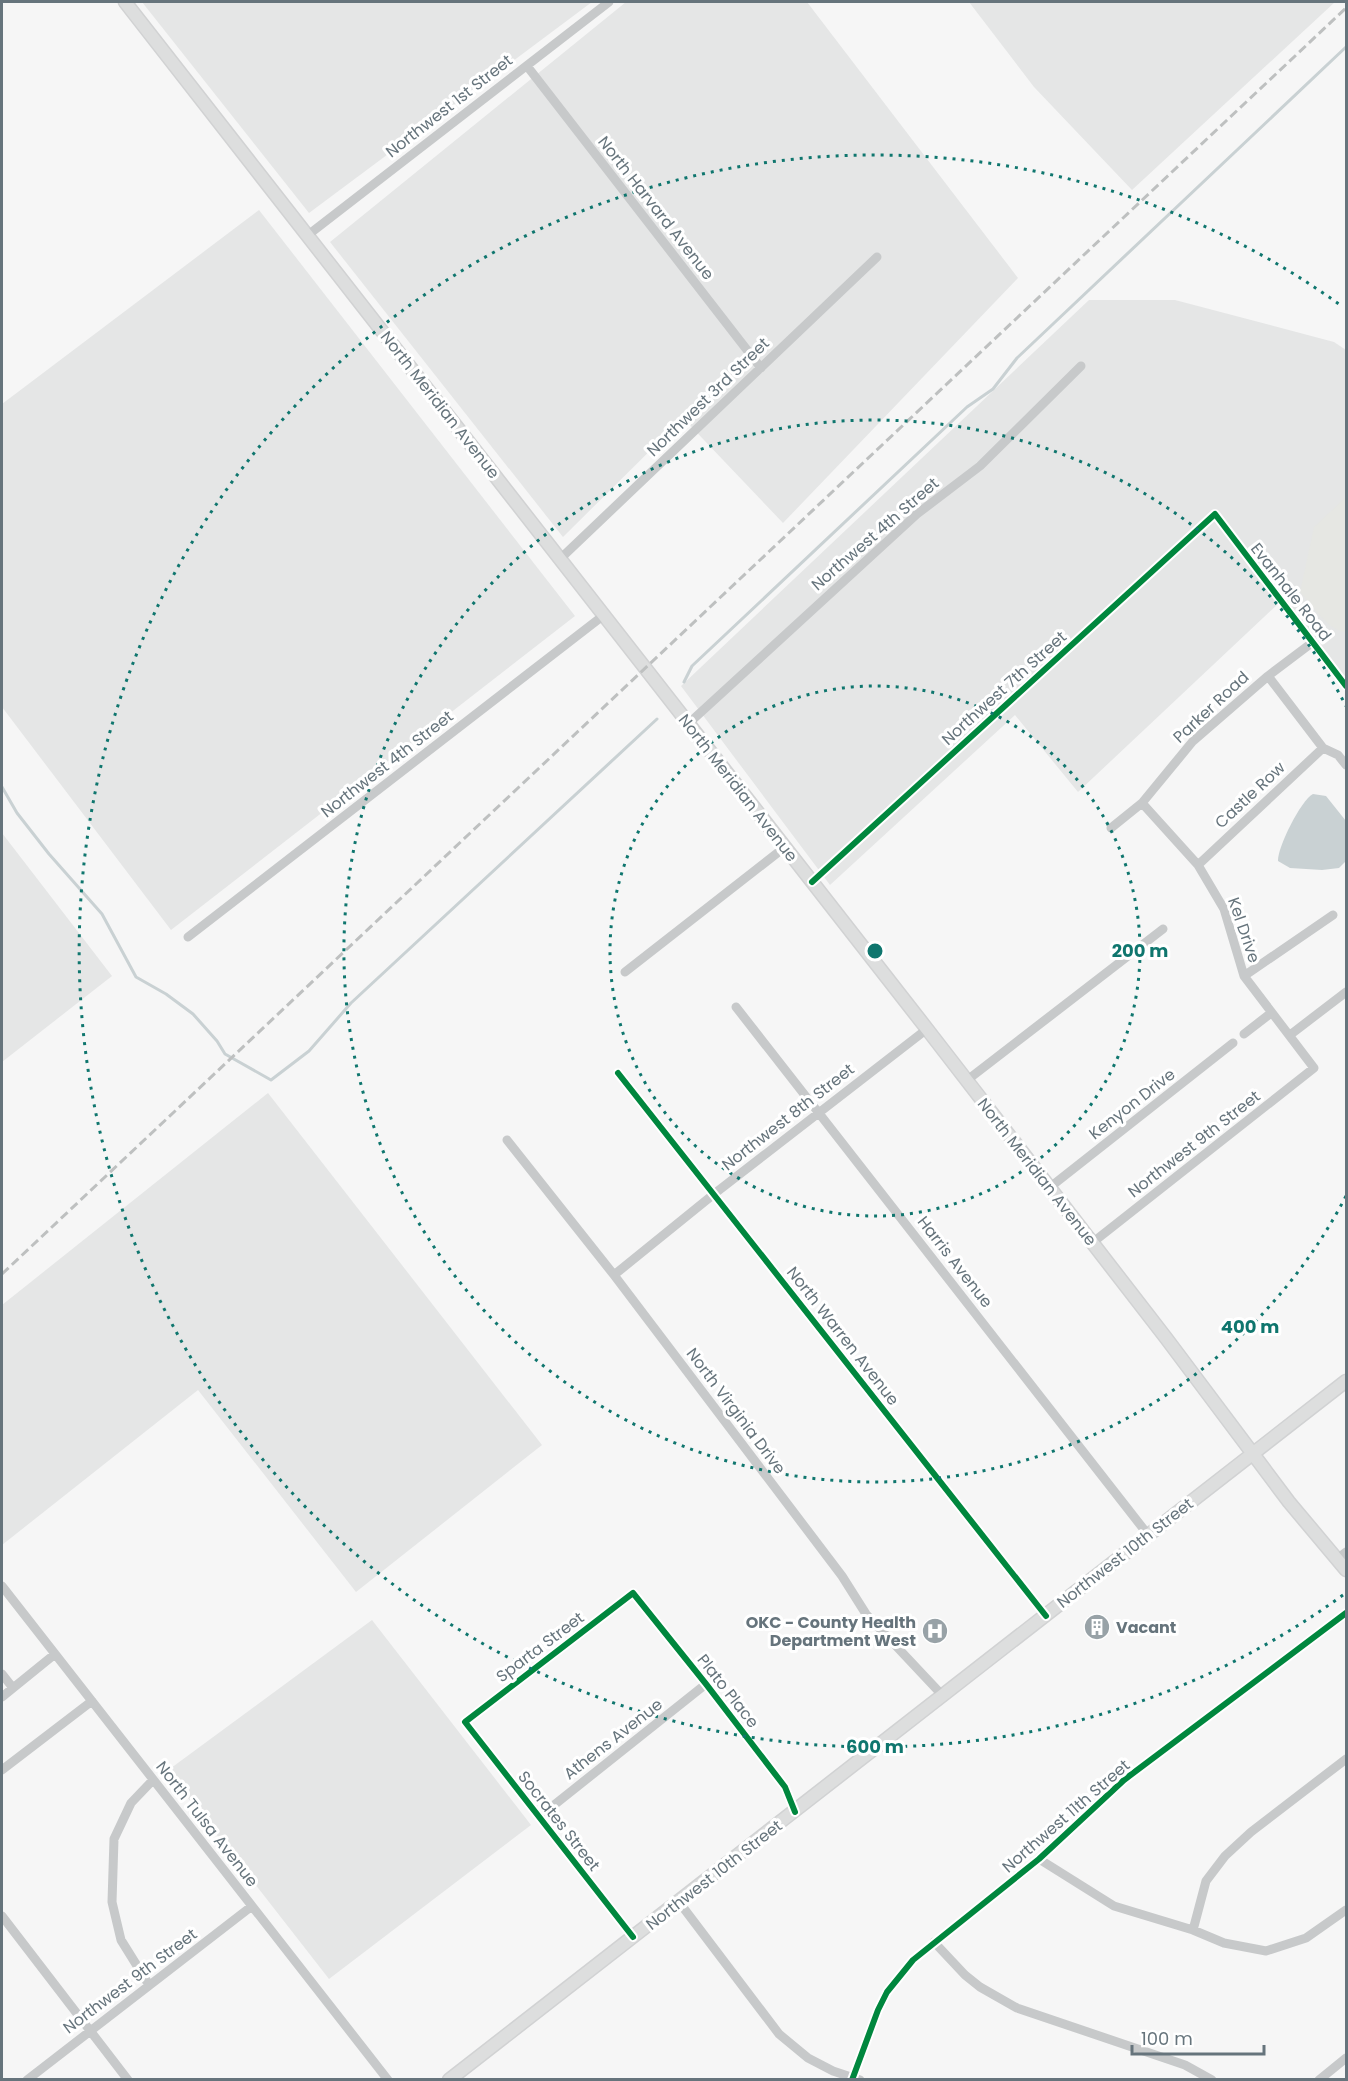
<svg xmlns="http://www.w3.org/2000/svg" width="1348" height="2081" font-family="Poppins,sans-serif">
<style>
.built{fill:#e5e6e6}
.green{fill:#e6e7e3}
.water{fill:#c9d1d3}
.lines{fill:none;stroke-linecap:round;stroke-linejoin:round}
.stream{stroke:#c9d1d3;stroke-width:3}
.major-casing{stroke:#d1d2d3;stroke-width:15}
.minor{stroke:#c7c9ca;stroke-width:9}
.major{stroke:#dddede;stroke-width:12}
.rail{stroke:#bec0c0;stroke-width:3;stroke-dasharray:9 4.5;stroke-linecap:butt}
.cycleway-casing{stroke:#fff;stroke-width:10}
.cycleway{stroke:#00873e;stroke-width:6}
.ring{fill:none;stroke:#0f766e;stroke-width:3;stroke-dasharray:3 6}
.labels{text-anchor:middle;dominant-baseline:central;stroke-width:6;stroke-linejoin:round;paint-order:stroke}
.street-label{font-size:16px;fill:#66747c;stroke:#fff}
.poi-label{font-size:16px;font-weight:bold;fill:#66747c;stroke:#fff;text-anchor:end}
.centre{fill:#0f766e;stroke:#fff;stroke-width:3}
.ring-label{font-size:18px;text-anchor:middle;font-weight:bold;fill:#0f766e;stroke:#fff;stroke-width:6;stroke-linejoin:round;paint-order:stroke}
</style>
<rect width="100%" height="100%" fill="#f6f6f6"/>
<!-- built -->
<path class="built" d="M142 2H592L309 213Z
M626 2H807L1018 278 783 523 683 418 563 537 330 242Z
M969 2H1335L1132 190 1034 87Z
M259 210 575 616 171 930 2 707V404Z
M1089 300H1175L1334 342 1346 350V681L1279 603 1078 792 1015 715 830 885 681 686Z
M2 833 112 976 2 1062Z
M268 1093 542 1445 356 1592 198 1390 2 1545V1305Z
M372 1620 531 1825 329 1979 167 1771Z"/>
<!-- green -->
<path class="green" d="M1346 497V632C1328 631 1312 605 1300 592L1314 527Z"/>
<!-- water -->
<path class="water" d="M1313 794 1326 796 1346 821V861L1339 868 1322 870 1290 868 1278 861C1277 848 1301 800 1313 794Z"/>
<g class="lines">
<!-- stream -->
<path class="stream" d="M684 682 692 666 967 407 993 389 1017 358 1346 47
M2 787 17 813 49 854 102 914 136 977 166 994 193 1014 217 1041 225 1054 271 1080 309 1051 351 1003 657 719"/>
<!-- major casing -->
<g class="major-casing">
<path id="major" d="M125 2 927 1029 1166 1338 1289 1502 1346 1570
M449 2080 1346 1381"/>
</g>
<!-- minor -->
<path class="minor" d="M527 66 761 368
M308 235 609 2
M560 559 877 257
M1268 676 1323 748 1338 755 1346 765
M688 724 917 514 980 466 1081 366
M1111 828 1142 803 1193 741 1268 676 1313 642
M1198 865 1323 748
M812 882 1215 514 1346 686
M188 937 604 615
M625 972 785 847
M1244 976 1333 915
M736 1007 1149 1536
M1244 1034 1271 1013
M1290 1035 1346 992
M618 1073 1046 1616
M966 1081 1163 929
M507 1140 614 1275 842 1576 866 1614 943 1696
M1049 1188 1233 1043
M1092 1243 1314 1068 1244 976 1224 909 1198 865 1142 803
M614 1275 714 1194 927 1029
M1337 1559 1346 1552
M2 1586 388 2080
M2 1674 13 1688
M2 1697 55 1654
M2 1770 92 1701
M539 1817 706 1684
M1039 1859 1114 1906 1193 1930 1224 1943 1266 1951 1306 1938 1346 1910
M679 1902 779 2034 808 2058 833 2071 860 2080
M2 1916 128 2080
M1193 1930 1206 1881 1225 1856 1251 1832 1346 1759
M633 1937 465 1722 633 1593 706 1684 785 1787 795 1812
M934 1942 965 1975 980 1987 1017 2008 1185 2065 1212 2080
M149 1985 121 1940 112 1902 114 1839 131 1803 153 1780
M27 2080 252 1906
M852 2080 878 2010 887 1992 913 1960 1039 1859 1124 1780 1346 1613
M1319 2080 1346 2058"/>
<!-- major -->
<use href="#major" class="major"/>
<!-- rail -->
<path class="rail" d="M2 1274 1346 8"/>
<!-- cycleway casing -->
<g class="cycleway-casing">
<path id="cycleway" d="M812 882 1215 514 1346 686
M618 1073 1046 1616
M633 1937 465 1722 633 1593 706 1684 785 1787 795 1812
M852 2080 878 2010 887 1992 913 1960 1039 1859 1124 1780 1346 1613"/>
</g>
<!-- cycleway -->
<use href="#cycleway" class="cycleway"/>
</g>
<!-- distance rings -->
<g class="ring">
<circle cx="875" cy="951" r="265"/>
<path d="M1346 1196A531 531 0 1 1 1346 706"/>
<path d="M1343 1595A796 796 0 1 1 1343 307"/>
</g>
<!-- icons -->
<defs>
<g id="building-disc" transform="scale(1.35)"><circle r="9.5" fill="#98a2a7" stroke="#fff"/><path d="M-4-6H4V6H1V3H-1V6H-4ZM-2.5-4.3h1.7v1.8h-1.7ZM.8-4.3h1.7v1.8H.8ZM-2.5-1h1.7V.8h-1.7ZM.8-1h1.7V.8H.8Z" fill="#fff"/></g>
<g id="hospital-disc" transform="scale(1.35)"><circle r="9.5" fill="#98a2a7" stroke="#fff"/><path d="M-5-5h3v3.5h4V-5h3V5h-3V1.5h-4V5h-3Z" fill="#fff"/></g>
</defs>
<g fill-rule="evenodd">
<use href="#building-disc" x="1097" y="1627"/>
<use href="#hospital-disc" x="935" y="1631"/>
</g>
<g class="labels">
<!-- street labels -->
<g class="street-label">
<text transform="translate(449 106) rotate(-38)">Northwest 1st Street</text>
<text transform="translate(656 208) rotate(52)">North Harvard Avenue</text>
<text transform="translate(708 397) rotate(-44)">Northwest 3rd Street</text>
<text transform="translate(440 405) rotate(52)">North Meridian Avenue</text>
<text transform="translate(875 534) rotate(-41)">Northwest 4th Street</text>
<text transform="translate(1291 592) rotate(52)">Evanhale Road</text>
<text transform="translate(1004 688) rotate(-42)">Northwest 7th Street</text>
<text transform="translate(1211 707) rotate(-43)">Parker Road</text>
<text transform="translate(387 764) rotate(-38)">Northwest 4th Street</text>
<text transform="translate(738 788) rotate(52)">North Meridian Avenue</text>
<text transform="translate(1250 795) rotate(-43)">Castle Row</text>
<text transform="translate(1244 930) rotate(71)">Kel Drive</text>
<text transform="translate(1132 1104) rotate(-38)">Kenyon Drive</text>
<text transform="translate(788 1117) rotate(-38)">Northwest 8th Street</text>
<text transform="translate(1194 1144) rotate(-38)">Northwest 9th Street</text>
<text transform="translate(1037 1172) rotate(52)">North Meridian Avenue</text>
<text transform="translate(955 1262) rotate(52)">Harris Avenue</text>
<text transform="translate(843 1336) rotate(52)">North Warren Avenue</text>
<text transform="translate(736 1411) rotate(53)">North Virginia Drive</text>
<text transform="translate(1125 1553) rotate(-38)">Northwest 10th Street</text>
<text transform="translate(540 1647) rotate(-37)">Sparta Street</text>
<text transform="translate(728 1691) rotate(52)">Plato Place</text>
<text transform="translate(613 1739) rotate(-38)">Athens Avenue</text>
<text transform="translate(1066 1816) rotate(-41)">Northwest 11th Street</text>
<text transform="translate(559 1821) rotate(52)">Socrates Street</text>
<text transform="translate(207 1824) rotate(52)">North Tulsa Avenue</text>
<text transform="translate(714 1875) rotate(-38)">Northwest 10th Street</text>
<text transform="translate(130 1981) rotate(-37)">Northwest 9th Street</text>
</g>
<!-- poi labels -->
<g class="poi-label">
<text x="916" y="1622">OKC - County Health<tspan x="916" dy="18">Department West</tspan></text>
<text x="1116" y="1627" text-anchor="start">Vacant</text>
</g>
</g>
<circle cx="875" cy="951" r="9" class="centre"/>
<g class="ring-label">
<text x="1140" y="957">200 m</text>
<text x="1250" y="1333">400 m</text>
<text x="875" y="1753">600 m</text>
</g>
<!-- border -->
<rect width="1348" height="2081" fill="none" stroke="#66747c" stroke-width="6"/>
<!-- scale -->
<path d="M1132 2045v9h132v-9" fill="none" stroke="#66747c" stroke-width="3"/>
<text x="1141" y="2045" font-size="18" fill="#66747c" stroke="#ffffff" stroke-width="4.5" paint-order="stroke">100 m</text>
</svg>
